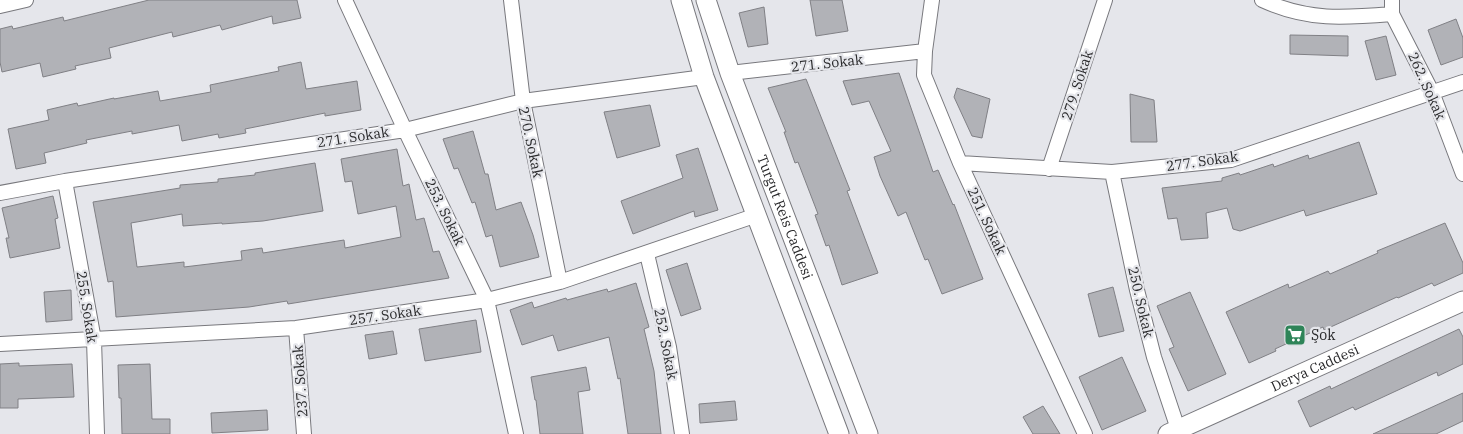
<svg xmlns="http://www.w3.org/2000/svg" width="1463" height="434" font-family="'IBM Plex Serif',serif">
<style>
.building{fill:#b1b2b7;stroke:#808085}
.lines{fill:none;stroke-linecap:round;stroke-linejoin:round}
.street-casing{stroke:#78787d;stroke-width:16}
.secondary-casing{stroke:#78787d;stroke-width:21}
.street{stroke:#fff;stroke-width:14}
.secondary{stroke:#fff;stroke-width:19}
.labels{text-anchor:middle;dominant-baseline:central;stroke-width:4.5;stroke-linejoin:round;paint-order:stroke}
.street-label{font-size:14px;fill:#29292b;stroke:#e5e6eb}
.poi-label{font-size:14px;fill:#29292b;stroke:#e5e6eb;text-anchor:start}
</style>
<rect width="100%" height="100%" fill="#e5e6eb"/>
<!-- building -->
<path class="building" d="M149 0H297L301 18 273 24 272 16 222 30 220 25 173 37 172 32 109 48 111 58 75 66 76 69 43 77 40 63 2 72 0 62V29L12 26 13 29 63 17 64 21Z
M810 0H842L848 31 816 36Z
M764 7 768 44 748 47 739 13Z
M1456 19 1463 38V57L1441 65 1428 30Z
M1290 35 1348 36V56L1290 54Z
M1386 36 1396 75 1376 80 1365 41Z
M301 62 306 89 357 81 361 110 325 116V113L245 129 246 133 219 138 218 134 182 141 179 125 132 134V131L86 140 87 143 44 153 46 163 16 169 8 129 49 120 47 110 77 103 78 106 114 98V99L158 91 160 101 211 92 210 85 279 71 278 67Z
M899 73 933 172 938 170 953 205 954 204 983 279 942 294 928 259 925 260 906 212 898 216 880 176 874 157 891 151 869 101 852 105 843 81Z
M806 79 850 190 847 191 878 273 842 285 829 245 826 246 815 215 818 214 798 162 795 163 784 132H786L768 88Z
M957 88 990 99 982 138 972 136 954 97Z
M1130 94 1154 100 1157 142H1131Z
M650 105 660 146 617 158 604 112Z
M473 131 485 174H488L496 210 521 202 533 235 539 257 500 267 492 235 486 237 475 202 472 203 458 168 454 169 443 139Z
M1359 142 1377 194 1306 216 1304 210 1240 231 1233 229 1227 208 1206 213 1208 238 1181 240 1177 218 1168 219 1162 188 1222 181V178L1239 173 1240 175 1273 164 1274 167 1308 155 1309 159Z
M698 148 718 210 695 217 694 211 633 234 621 201 683 178 676 155Z
M397 149 403 186 409 184 416 220 424 218 433 252 439 251 449 278 288 304 287 301 249 307 116 317 113 281 108 282 93 202 180 188V185L218 182V179L255 175V173L315 163 323 211 263 221 222 224V223L183 226 182 214 131 223 137 267 184 262V267L242 260 241 251 262 248 263 253 344 240 345 248 401 237 396 206 358 214 352 181 345 182 341 159Z
M53 196 58 218 55 219 60 248 10 258 6 238H9L2 208Z
M1445 223 1463 263V273L1434 286 1432 283 1398 298 1397 297 1324 330 1323 327 1275 349 1276 351 1249 363 1226 312 1288 284 1289 288 1328 271 1330 274 1378 253 1377 251Z
M687 263 701 309 681 316 666 270Z
M636 283 649 327 644 329 654 371 661 434H628L620 378 618 379 609 337 558 351 553 335 522 345 510 310 532 302 534 308 566 298 567 300 607 289 608 292Z
M1113 287 1124 331 1099 337 1088 294Z
M71 290 72 320 46 322 44 292Z
M1190 292 1226 374 1188 391 1169 349 1174 347 1157 306Z
M476 320 481 352 425 361 419 329Z
M1459 329 1463 337V364L1438 376 1437 372 1355 410 1353 407 1310 427 1298 401 1330 386 1331 389Z
M393 331 397 354 369 359 365 335Z
M1122 357 1146 411 1102 430 1079 377Z
M19 363V366L72 364 74 397 18 399V408H0V364Z
M150 364 152 419H170V434H122L121 398H119L118 365Z
M586 367 590 390 578 392 583 434H540L536 400H535L531 377Z
M1463 393V421L1436 434H1373Z
M735 401 737 420 700 423 699 404Z
M1043 406 1060 434H1033L1023 417Z
M267 410 268 430 212 433 211 413Z"/>
<g class="lines">
<!-- street casing -->
<g class="street-casing">
<path id="street" d="M345 0 405 130 487 300 516 434
M511 0 523 101 560 282
M932 0 925 51 924 75 960 163 1085 434
M1262 0C1308 21 1344 18 1392 14
M1392 0V14L1432 92 1463 174
M0 6 26 0
M730 73 925 51
M960 163 1112 172 1231 160 1463 82
M1049 169 1105 0
M1112 172 1137 290 1154 357 1178 429
M65 181 94 340 97 434
M0 193 65 181 405 130 523 101 704 77
M647 254 669 347 682 434
M296 328 304 434
M0 344 296 328 487 300 560 282 757 215"/>
</g>
<!-- secondary casing -->
<g class="secondary-casing">
<g id="secondary">
<path d="M681 0 704 77 839 434"/>
<path id="s1" d="M706 0 730 73 868 434"/>
<path id="s2" d="M1168 434 1463 301"/>
</g>
</g>
<!-- street -->
<use href="#street" class="street"/>
<!-- secondary -->
<use href="#secondary" class="secondary"/>
</g>
<!-- icons -->
<defs>
<g id="supermarket-square" transform="scale(1.125)"><rect x="-9" y="-9" width="18" height="18" rx="4" fill="#2e8458" stroke="#e5e6eb"/><path d="M-6-5.5h2.5l.6 2H6L4.5 2H-2.5L-4.4-4H-6ZM-1.5 3.2a1.3 1.3 0 1 0 .1 0ZM3 3.2a1.3 1.3 0 1 0 .1 0Z" fill="#fff"/></g>
</defs>
<g fill-rule="evenodd">
<use href="#supermarket-square" x="1295" y="335"/>
</g>
<g class="labels">
<!-- street labels -->
<g class="street-label">
<text transform="translate(827 63) rotate(-6)">271. Sokak</text>
<text transform="translate(1077 85) rotate(-72)">279. Sokak</text>
<text transform="translate(1427 86) rotate(66)">262. Sokak</text>
<text transform="translate(353 137) rotate(-9)">271. Sokak</text>
<text transform="translate(531 142) rotate(78)">270. Sokak</text>
<text transform="translate(1202 161) rotate(-8)">277. Sokak</text>
<text transform="translate(445 212) rotate(64)">253. Sokak</text>
<text stroke="none"><textPath href="#s1" startOffset="231">Turgut Reis Caddesi</textPath></text>
<text transform="translate(987 221) rotate(65)">251. Sokak</text>
<text transform="translate(1141 302) rotate(77)">250. Sokak</text>
<text transform="translate(87 307) rotate(81)">255. Sokak</text>
<text transform="translate(385 315) rotate(-8)">257. Sokak</text>
<text transform="translate(666 344) rotate(79)">252. Sokak</text>
<text stroke="none"><textPath href="#s2" startOffset="161">Derya Caddesi</textPath></text>
<text transform="translate(300 381) rotate(-94)">237. Sokak</text>
</g>
<!-- poi labels -->
<g class="poi-label">
<text x="1311" y="335">Şok</text>
</g>
</g>
</svg>
